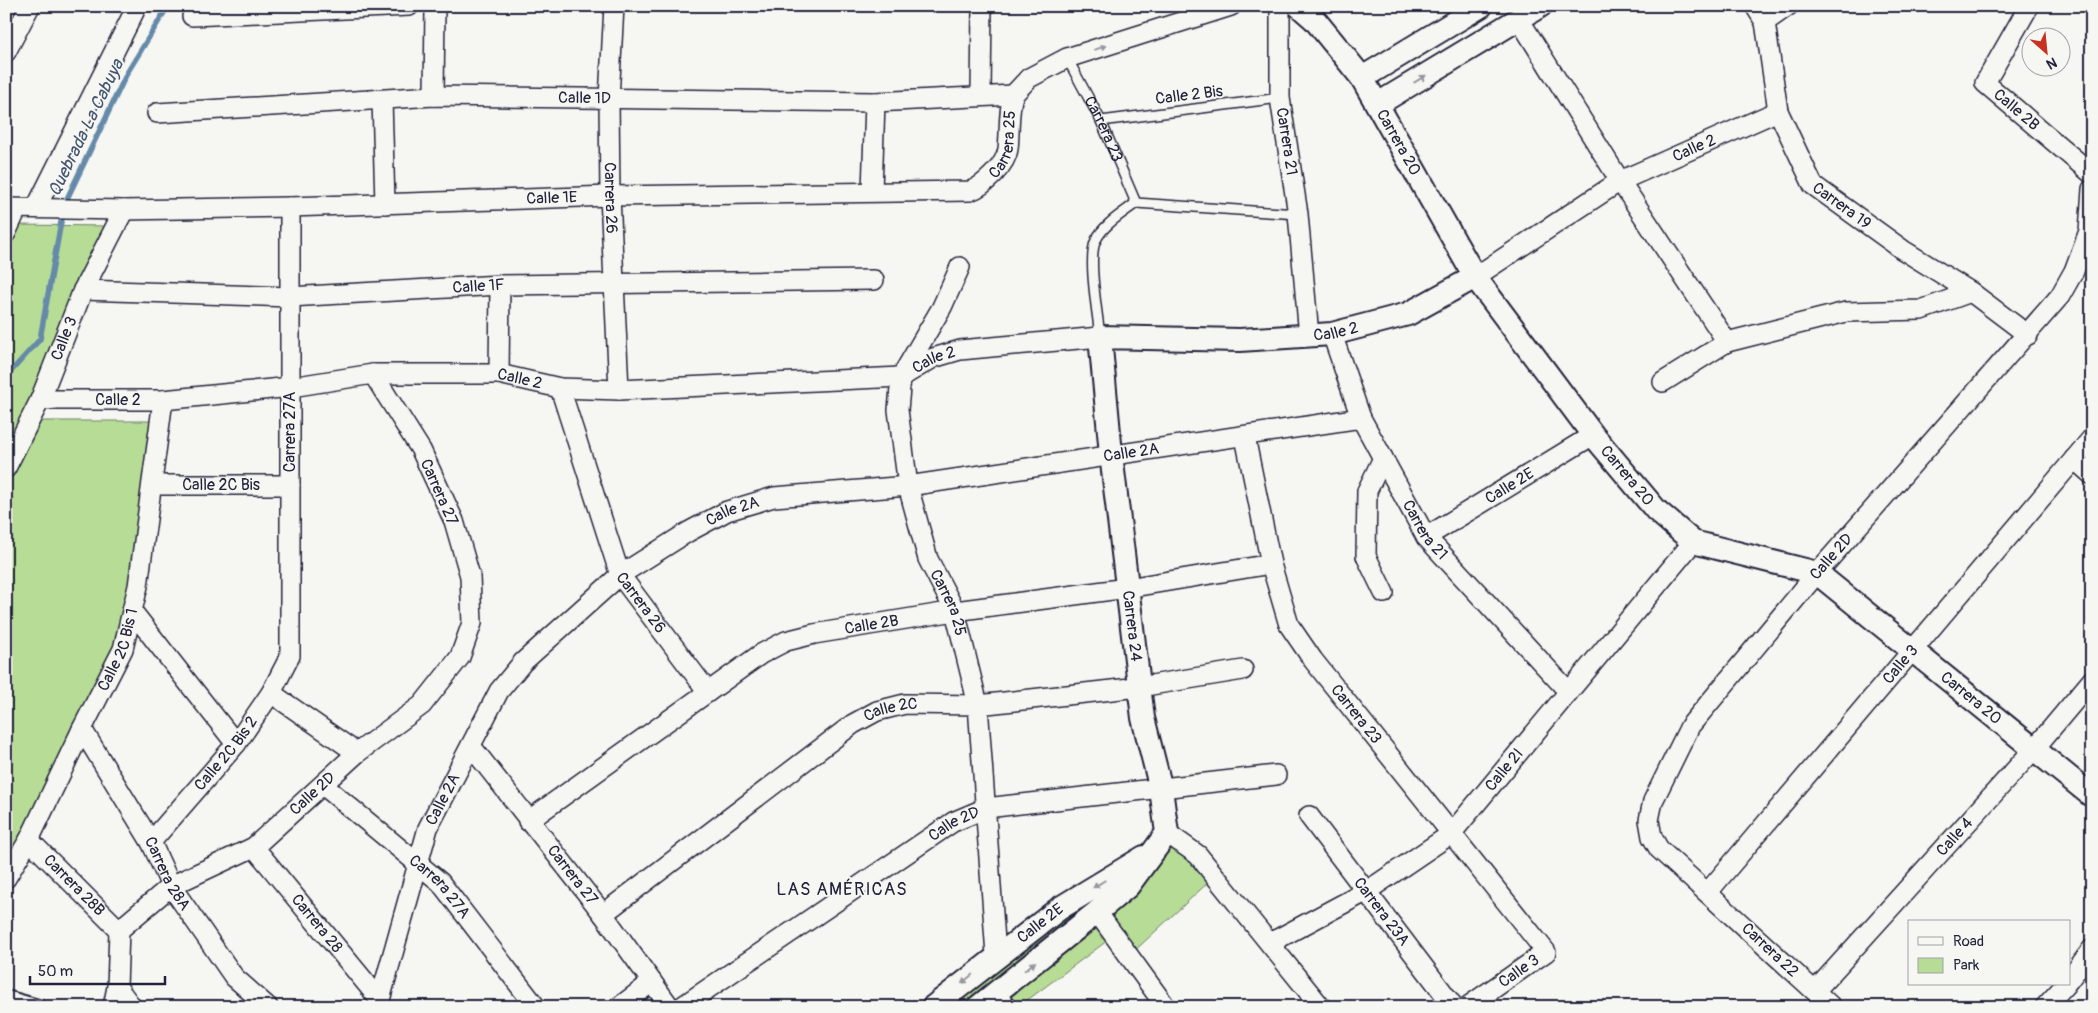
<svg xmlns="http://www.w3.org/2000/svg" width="2098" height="1013" font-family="Pangolin,sans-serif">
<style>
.green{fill:#b7dc96;stroke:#6c7f68}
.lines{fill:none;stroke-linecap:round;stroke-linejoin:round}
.stream{stroke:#658aa9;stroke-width:5.5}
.service-casing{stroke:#22223b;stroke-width:12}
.pedestrian-casing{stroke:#22223b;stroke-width:18}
.minor-casing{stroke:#22223b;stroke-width:22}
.tertiary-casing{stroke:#22223b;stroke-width:26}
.service{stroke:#f6f6f2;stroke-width:9}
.pedestrian{stroke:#f6f6f2;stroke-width:14}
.minor{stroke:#f6f6f2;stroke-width:19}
.tertiary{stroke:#f6f6f2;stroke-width:22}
.oneway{fill:#9797a0}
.labels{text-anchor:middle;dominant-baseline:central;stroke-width:4;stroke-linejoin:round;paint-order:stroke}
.street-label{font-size:16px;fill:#22223b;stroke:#f6f6f2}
.water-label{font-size:18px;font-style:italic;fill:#445672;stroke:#f6f6f2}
.neighbourhood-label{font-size:18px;letter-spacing:1px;fill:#22223b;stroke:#f6f6f2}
</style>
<rect width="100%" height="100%" fill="#f6f6f2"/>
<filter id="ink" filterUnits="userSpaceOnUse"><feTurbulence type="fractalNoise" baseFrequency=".02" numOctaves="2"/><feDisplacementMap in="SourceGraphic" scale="10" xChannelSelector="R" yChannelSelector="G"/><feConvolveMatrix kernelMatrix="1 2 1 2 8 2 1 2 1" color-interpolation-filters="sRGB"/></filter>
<g filter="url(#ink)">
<!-- green -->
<path class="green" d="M13 225 111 226 6 456V241Z
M36 421H152L129 595 114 655 6 862V481Z
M1167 835 1214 877 1130 955 1115 935 1018 1007H935Z"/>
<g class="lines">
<!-- stream -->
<path class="stream" d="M6 377 40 339 64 205 127 73 168 6"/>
<!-- service casing -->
<g class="service-casing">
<g id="service">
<path id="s1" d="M1067 58 1101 121 1136 203"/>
<path d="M1101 121 1280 98"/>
<path d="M1136 203 1298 214"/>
<path d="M1100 337C1098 315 1087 257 1096 240 1104 224 1122 214 1136 203"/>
</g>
</g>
<!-- pedestrian casing -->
<g class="pedestrian-casing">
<path id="pedestrian" d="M6 998 38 1007"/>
</g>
<!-- minor casing -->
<g class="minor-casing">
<g id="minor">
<path id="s2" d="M614 6 609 99 610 196 619 390"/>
<path id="s3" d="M1280 6V98L1298 214 1309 336"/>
<path id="s4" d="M1755 6 1765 22 1778 111 1813 185 1903 250 1971 292 2028 335"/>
<path id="s5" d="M2029 6 1985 83 2092 174"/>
<path d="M192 16 409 6"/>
<path d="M1519 19 1620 181 1727 342"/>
<path d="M1765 22 1788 6"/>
<path d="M6 52 30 6"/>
<path d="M1013 95 1029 78 1067 58 1231 6"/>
<path d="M434 96 435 6"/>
<path d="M981 96 982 6"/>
<path d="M382 100 385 204"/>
<path id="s6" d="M157 113 434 96 875 102 1013 95"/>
<path d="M872 191 875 102"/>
<path id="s7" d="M6 208 124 210 290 207 610 196 970 191C984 186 1006 165 1008 149 1010 131 1008 113 1013 95"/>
<path d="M36 208 137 6"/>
<path d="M6 233 17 209"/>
<path id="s8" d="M960 267 942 307 901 377 898 410 908 486 928 559 955 611 978 705 996 955"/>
<path id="s9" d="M1475 277 1620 181 1778 111"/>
<path id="s10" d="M83 290 289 297 500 285 874 280"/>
<path id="s11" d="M1332 334 1361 418 1426 537 1568 691"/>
<path d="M499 374 500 285"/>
<path d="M1663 382 1727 342 1846 312 1921 310 1971 292"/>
<path id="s12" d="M560 388 620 575 708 692"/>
<path id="s13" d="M40 400H163L291 387 373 374H499L560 388 619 390 901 377 933 358 960 350 1100 337"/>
<path id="s14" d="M1245 437 1271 564 1289 625 1313 660 1546 952 1467 1007"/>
<path d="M1383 458 1367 491 1366 556 1384 593"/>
<path d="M2074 459 2092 475"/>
<path id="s15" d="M6 468 40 400 83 290 124 210"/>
<path id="s16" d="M152 485H290"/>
<path id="s17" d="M1426 537 1593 435"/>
<path d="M132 611 236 744"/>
<path d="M271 693 357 753"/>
<path id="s18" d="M82 729 151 842 171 886 234 977 268 1007"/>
<path id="s19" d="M471 746 603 914 670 1007"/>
<path id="s20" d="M323 785 440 882 536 1007"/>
<path id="s21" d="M1309 816 1454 1007"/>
<path id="s22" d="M528 821 761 654 786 641 814 634 955 611 1127 588 1271 564"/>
<path d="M1167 833 1198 855 1321 1007"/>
<path id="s23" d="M29 840 119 930"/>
<path id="s24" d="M151 842 236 744 271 693 290 656V207"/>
<path id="s25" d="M254 847 380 1000"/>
<path id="s26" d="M6 878 29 840 82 729 123 649 138 586 163 400"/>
<path id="s27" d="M1708 892 2092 438"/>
<path d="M1097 912 1166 1007"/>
<path id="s28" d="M603 914 853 724 877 711 905 704 978 705 1139 687 1243 670"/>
<path id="s29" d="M119 930 171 886 254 847 357 753 422 705 460 657 472 623 470 576 454 521 421 450 373 374"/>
<path id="s30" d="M1270 943 1367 891 1451 834 1693 542"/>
<path d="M2069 980 2092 949"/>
<path d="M117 987 132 1007"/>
<path id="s31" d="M1815 991 2035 748 2092 680"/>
<path d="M995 993 1006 1007"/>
<path d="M113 1007 117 987 119 930"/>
<path id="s32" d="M378 1007 428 828 499 691 523 662 620 575 688 532 727 511 774 497 908 486 1361 418"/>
<path d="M619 1007 652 982"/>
<path id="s33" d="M681 1007 953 822 986 808 1276 775"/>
<path id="s34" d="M1832 1007 1659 849 1652 837 1649 820 1653 801 1690 726 1817 573 2060 296 2074 271 2089 231 2092 189"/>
<path d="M2045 1007 2066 984"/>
</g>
</g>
<!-- tertiary casing -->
<g class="tertiary-casing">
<g id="tertiary">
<path id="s35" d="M1299 6 1315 20 1362 78 1475 277 1593 435 1656 510 1693 542 1817 573 2092 796"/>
<path d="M1362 78 1481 6"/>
<path d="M1378 104 1540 6"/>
<path id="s36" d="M933 1007 1060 908 1144 857"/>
<path id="s37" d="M978 1007 1097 912 1128 886 1167 833 1161 789 1143 718 1111 454 1100 337 1240 340 1332 334 1408 314 1475 277"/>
</g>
</g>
<!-- service -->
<use href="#service" class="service"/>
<!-- pedestrian -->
<use href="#pedestrian" class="pedestrian"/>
<!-- minor -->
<use href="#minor" class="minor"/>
<!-- tertiary -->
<use href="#tertiary" class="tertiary"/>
</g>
<!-- one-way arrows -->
<defs><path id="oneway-solid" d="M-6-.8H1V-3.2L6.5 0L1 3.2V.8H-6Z" transform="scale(1.25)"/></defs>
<g class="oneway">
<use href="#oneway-solid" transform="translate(1100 48) rotate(-18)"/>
<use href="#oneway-solid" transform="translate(1420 79) rotate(-31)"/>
<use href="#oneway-solid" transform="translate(1099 884) rotate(148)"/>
<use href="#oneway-solid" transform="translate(1030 966) rotate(-38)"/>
<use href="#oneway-solid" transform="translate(967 979) rotate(141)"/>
</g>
</g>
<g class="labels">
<!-- street labels -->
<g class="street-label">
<text transform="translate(1189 95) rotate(-7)">Calle 2 Bis</text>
<text stroke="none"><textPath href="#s6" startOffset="428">Calle 1D</textPath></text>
<text stroke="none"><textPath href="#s5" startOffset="130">Calle 2B</textPath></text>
<text stroke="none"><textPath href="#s1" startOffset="80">Carrera 23</textPath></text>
<text stroke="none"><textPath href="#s3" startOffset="136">Carrera 21</textPath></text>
<text stroke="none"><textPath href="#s35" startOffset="170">Carrera 20</textPath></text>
<text stroke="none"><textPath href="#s7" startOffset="1026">Carrera 25</textPath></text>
<text stroke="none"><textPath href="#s9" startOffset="255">Calle 2</textPath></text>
<text stroke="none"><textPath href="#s7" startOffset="546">Calle 1E</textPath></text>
<text stroke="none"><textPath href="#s2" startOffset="192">Carrera 26</textPath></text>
<text stroke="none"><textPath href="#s4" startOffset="226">Carrera 19</textPath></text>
<text stroke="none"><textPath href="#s10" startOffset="396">Calle 1F</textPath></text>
<text stroke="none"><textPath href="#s37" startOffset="996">Calle 2</textPath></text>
<text stroke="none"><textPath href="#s15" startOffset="142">Calle 3</textPath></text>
<text stroke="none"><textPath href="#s13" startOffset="902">Calle 2</textPath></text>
<text stroke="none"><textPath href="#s13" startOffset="482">Calle 2</textPath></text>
<text stroke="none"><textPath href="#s13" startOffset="78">Calle 2</textPath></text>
<text transform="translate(290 432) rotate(-90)">Carrera 27A</text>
<text stroke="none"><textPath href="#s32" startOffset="1042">Calle 2A</textPath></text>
<text stroke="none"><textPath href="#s35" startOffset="575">Carrera 20</textPath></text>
<text stroke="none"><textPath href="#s16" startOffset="69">Calle 2C Bis</textPath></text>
<text stroke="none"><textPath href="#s17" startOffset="98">Calle 2E</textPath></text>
<text transform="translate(439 492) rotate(66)">Carrera 27</text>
<text stroke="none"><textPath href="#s32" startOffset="638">Calle 2A</textPath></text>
<text stroke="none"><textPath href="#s11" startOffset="218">Carrera 21</textPath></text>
<text stroke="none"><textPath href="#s34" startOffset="589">Calle 2D</textPath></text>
<text stroke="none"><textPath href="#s12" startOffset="231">Carrera 26</textPath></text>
<text stroke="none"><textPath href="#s8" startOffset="359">Carrera 25</textPath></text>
<text stroke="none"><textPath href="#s22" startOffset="402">Calle 2B</textPath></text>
<text transform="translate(1132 626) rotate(83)">Carrera 24</text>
<text stroke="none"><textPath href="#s26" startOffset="255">Calle 2C Bis 1</textPath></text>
<text stroke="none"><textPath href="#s27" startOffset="298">Calle 3</textPath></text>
<text stroke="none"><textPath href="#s35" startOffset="995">Carrera 20</textPath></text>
<text stroke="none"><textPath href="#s28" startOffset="355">Calle 2C</textPath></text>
<text stroke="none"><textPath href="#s14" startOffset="305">Carrera 23</textPath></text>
<text stroke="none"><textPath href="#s24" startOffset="116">Calle 2C Bis 2</textPath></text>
<text stroke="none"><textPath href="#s30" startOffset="295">Calle 2I</textPath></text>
<text stroke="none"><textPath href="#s29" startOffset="239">Calle 2D</textPath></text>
<text stroke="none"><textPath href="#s32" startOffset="218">Calle 2A</textPath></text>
<text stroke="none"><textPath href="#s33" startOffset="329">Calle 2D</textPath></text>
<text stroke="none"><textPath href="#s31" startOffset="208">Calle 4</textPath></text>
<text stroke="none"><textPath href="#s18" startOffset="168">Carrera 28A</textPath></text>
<text stroke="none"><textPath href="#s19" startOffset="164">Carrera 27</textPath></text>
<text stroke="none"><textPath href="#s23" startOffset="64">Carrera 28B</textPath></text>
<text stroke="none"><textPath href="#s20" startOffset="155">Carrera 27A</textPath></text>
<text stroke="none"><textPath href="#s21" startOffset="120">Carrera 23A</textPath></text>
<text stroke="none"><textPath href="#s25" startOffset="99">Carrera 28</textPath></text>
<text stroke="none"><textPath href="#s36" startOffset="136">Calle 2E</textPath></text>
<text transform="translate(1770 950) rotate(43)">Carrera 22</text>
<text transform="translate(1519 971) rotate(-35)">Calle 3</text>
</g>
<!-- water labels -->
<g class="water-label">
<text transform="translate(86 128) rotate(-64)">Quebrada La Cabuya</text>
</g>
<!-- neighbourhood labels -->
<g class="neighbourhood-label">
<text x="842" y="889">LAS AMÉRICAS</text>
</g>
</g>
<!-- margin -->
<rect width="2098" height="1013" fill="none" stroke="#f6f6f2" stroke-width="25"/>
<rect x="12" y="12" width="2073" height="988" fill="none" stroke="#22223b" stroke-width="2" filter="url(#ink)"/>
<!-- legend -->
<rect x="1908" y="920" width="162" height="65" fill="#f6f6f2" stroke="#a1a1a9"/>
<rect x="1918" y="937" width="25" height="8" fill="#f6f6f2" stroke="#a1a1a9"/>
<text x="1953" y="946" font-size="15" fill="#22223b">Road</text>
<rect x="1918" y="958" width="25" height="15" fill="#b7dc96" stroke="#a1a1a9"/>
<text x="1953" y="970" font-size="15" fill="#22223b">Park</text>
<!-- north arrow -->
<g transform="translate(2046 52) rotate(153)"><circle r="24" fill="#f6f6f2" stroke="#a1a1a9"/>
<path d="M0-4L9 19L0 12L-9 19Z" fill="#c8321e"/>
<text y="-8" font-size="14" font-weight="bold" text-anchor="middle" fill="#22223b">N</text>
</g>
<!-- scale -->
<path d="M30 976v8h135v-8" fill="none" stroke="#22223b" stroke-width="2.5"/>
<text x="38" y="976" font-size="15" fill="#22223b" stroke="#f6f6f2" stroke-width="4" paint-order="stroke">50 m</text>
</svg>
